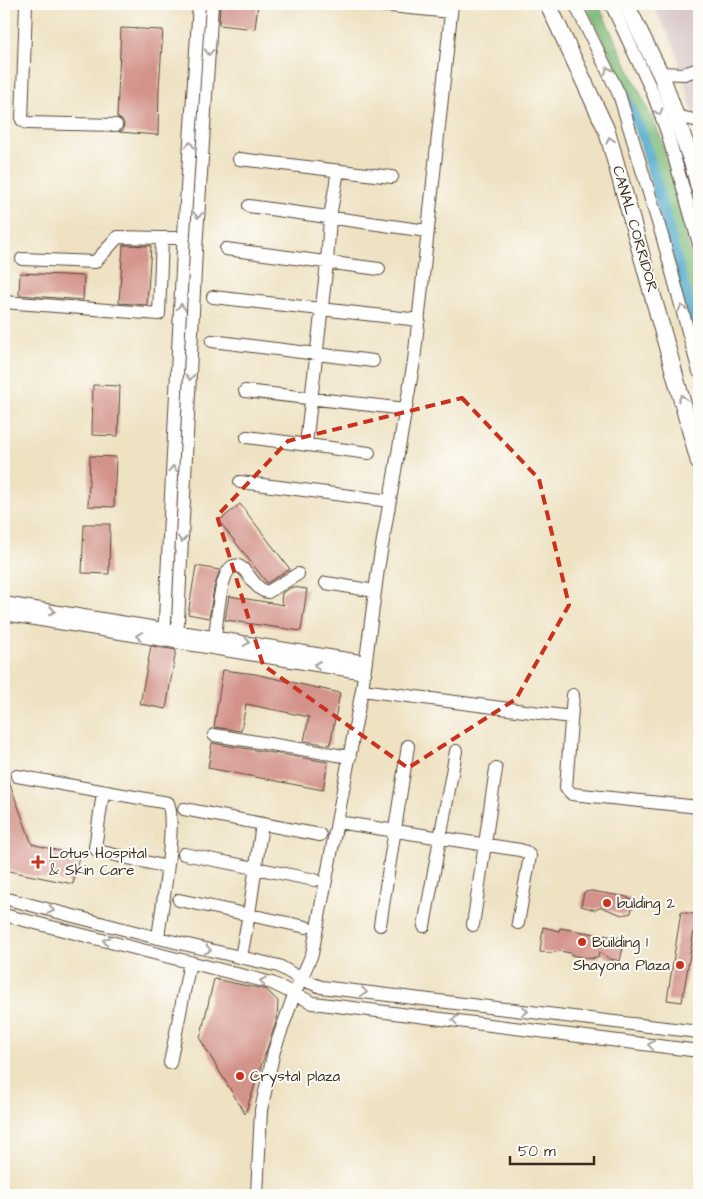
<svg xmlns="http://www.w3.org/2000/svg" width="703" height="1199" font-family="'Architects Daughter',sans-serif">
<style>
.industrial{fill:#d2bfc0}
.forest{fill:#7ebb7a;stroke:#5c724c}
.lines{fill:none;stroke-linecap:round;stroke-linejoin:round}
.canal{stroke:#4da8cb;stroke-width:11}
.building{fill:#d3938a}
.minor-casing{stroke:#564637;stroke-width:14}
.major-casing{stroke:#564637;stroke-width:18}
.minor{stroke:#fff;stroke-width:12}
.major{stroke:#fff;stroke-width:16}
.oneway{stroke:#a79f9a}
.marked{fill:none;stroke:#c8321e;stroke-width:4;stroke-dasharray:10 6;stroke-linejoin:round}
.poi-dot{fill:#c8321e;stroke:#fdfcf7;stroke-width:2}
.labels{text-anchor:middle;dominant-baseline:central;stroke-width:4;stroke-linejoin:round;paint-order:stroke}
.street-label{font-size:15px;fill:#3b2a1e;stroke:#fdfcf7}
.poi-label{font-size:15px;fill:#3b2a1e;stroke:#fdfcf7;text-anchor:start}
</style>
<rect width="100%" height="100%" fill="#fdfcf7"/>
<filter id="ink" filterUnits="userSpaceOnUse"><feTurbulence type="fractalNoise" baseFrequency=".02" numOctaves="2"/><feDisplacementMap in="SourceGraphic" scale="10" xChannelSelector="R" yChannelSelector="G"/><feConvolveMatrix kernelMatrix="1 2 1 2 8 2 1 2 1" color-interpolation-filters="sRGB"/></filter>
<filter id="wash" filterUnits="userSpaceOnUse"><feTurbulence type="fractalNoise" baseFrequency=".0096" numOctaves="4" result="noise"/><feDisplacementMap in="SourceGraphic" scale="20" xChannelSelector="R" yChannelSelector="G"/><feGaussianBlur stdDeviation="1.12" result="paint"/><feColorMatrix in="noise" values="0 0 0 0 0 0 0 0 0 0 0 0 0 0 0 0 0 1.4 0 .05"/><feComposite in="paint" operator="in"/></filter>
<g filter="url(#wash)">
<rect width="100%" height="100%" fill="#eee2c3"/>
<!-- industrial -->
<path class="industrial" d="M652 4H699V135L675 48Z"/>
<!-- forest -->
<path class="forest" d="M585 4H598L660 135 699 286V333L646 134 631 96Z"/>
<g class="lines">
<!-- canal -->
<path class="canal" d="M624 96 643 136 699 343"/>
</g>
<g id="blocks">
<!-- building -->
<path class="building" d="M220 4H258L255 29 219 25Z
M121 28 163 30 159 88 158 135 119 132 123 130 124 125 123 121 117 117Z
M123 245 151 246 147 305 119 303Z
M20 273 84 276 83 300 19 295Z
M93 385 120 386 118 436 92 435Z
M90 456 116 457 114 507 88 506Z
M240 504 290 569 267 583 219 521Z
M84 524H110L109 574 82 573Z
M196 566 220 570 214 588 209 618 188 614Z
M292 587 307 589 301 631 225 620 229 596 284 605 281 601 282 593Z
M151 646 176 650 166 709 140 704Z
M223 670 255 674 340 693 330 745 304 741 309 717 246 704 241 731 214 727Z
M212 743 328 762 323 790 208 768Z
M5 771 32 844 79 856 73 884 9 871 4 858Z
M592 891 627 897 633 901 631 913 622 915 601 907 595 910 581 906 584 892Z
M681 912 699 915V931L694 930 682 1002 667 1000Z
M543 927 559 931 560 928 625 939 620 961 610 959 599 952 598 958 593 957V959L571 955V953L559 951 551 953 540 952Z
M214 979 267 990 278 1001 277 1019 245 1114 200 1039Z"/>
</g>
</g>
<g filter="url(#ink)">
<use href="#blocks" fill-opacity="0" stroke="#564637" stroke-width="1"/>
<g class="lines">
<!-- minor casing -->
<g class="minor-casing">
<path id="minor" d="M26 4 22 120 27 123 116 125
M370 4 451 12
M575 4 619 94 663 239 699 372
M611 4 652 91 667 132 699 244
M659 73 684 74 699 69
M676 116 699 121
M239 159 392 177
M249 206 427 231
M226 249 379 269
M22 259 95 262 118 237 162 238
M213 297 419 320
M4 302 159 314 162 238H184
M212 341 373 361
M245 391 406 409
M247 437 369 453
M306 444 327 263 330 217 338 171
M240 482 390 501
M326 583 375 591
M4 603 366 662
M4 614 365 673
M215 637C217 626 220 542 246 572 252 579 258 591 268 592L298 574
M164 640 183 249 199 4
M177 642 196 250 212 4
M362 690 571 717
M573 695 566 788 572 794 699 807
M214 735 350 757
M17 776 168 803C177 824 161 912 158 938
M103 792 95 848 98 851 167 867
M184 809 320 835
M337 822 520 850 526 852 530 856 518 923
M184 854 315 880
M4 898 158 938 279 966 301 979 321 987 699 1032
M179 900 306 927
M4 915 272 983 313 1003 699 1051
M380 925 408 746
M473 925 496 769
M424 926 456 751
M241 957 249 914 262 824
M170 1063 190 962
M257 1195 261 1110 274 1051 294 995 312 954 362 690 378 569 414 361 452 4"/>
</g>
<!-- major casing -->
<g class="major-casing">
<path id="major" d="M548 4 607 131 699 462
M626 4 662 77 693 165 699 188"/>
</g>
<!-- minor -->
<use href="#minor" class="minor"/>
<!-- major -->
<use href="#major" class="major"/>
</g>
<!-- one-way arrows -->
<defs><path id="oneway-chevron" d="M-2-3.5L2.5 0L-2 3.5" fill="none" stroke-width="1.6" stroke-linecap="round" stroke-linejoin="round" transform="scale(1.25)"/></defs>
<g class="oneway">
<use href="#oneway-chevron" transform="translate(209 52) rotate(94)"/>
<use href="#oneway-chevron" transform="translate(608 70) rotate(-114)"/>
<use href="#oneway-chevron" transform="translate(659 112) rotate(70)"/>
<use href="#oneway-chevron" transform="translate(610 140) rotate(-107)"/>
<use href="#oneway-chevron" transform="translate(190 145) rotate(-86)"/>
<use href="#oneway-chevron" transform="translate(198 215) rotate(94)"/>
<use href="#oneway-chevron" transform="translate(181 307) rotate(-88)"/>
<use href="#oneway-chevron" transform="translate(682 308) rotate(-105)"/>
<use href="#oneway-chevron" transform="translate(190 377) rotate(93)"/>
<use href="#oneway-chevron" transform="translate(682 398) rotate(-105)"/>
<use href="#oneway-chevron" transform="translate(173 469) rotate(-87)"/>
<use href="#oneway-chevron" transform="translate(182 539) rotate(93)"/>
<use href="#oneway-chevron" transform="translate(52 611) rotate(9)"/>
<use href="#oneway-chevron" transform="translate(139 636) rotate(-171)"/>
<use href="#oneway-chevron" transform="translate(247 642) rotate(9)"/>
<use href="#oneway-chevron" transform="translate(317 665) rotate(-171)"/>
<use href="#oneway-chevron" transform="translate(51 910) rotate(15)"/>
<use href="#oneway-chevron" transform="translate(106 941) rotate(-166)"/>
<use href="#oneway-chevron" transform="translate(208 950) rotate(13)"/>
<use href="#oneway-chevron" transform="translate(263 981) rotate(-166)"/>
<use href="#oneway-chevron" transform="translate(364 992) rotate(7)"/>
<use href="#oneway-chevron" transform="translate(525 1011) rotate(7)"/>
<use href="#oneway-chevron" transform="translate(455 1020) rotate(-173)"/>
<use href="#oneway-chevron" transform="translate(651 1045) rotate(-173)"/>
</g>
</g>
<!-- marked area -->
<path class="marked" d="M462 398 539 479 569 605 516 699 408 768 263 665 217 516 288 441Z"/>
<!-- markers -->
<g class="poi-dot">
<path d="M35.5 854.5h5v5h5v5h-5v5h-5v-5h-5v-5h5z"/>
<circle cx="607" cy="903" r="5"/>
<circle cx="582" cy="942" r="5"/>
<circle cx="680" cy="965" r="5"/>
<circle cx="240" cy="1076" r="5"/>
</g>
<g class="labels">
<!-- street labels -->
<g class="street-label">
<text transform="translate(635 229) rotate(74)">CANAL CORRIDOR</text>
</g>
<!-- poi labels -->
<g class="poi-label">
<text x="49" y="853">Lotus Hospital<tspan x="49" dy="17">&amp; Skin Care</tspan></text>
<text x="617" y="903">bulding 2</text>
<text x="592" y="942">Building 1</text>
<text x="670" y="965" text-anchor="end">Shayona Plaza</text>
<text x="250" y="1076">Crystal plaza</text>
</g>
</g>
<!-- margin -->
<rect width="703" height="1199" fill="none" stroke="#fdfcf7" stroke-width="20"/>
<!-- scale -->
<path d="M510 1156v8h84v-8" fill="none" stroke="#3b2a1e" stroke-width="2.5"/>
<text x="518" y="1156" font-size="15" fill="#3b2a1e" stroke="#fdfcf7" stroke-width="4" paint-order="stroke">50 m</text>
</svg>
